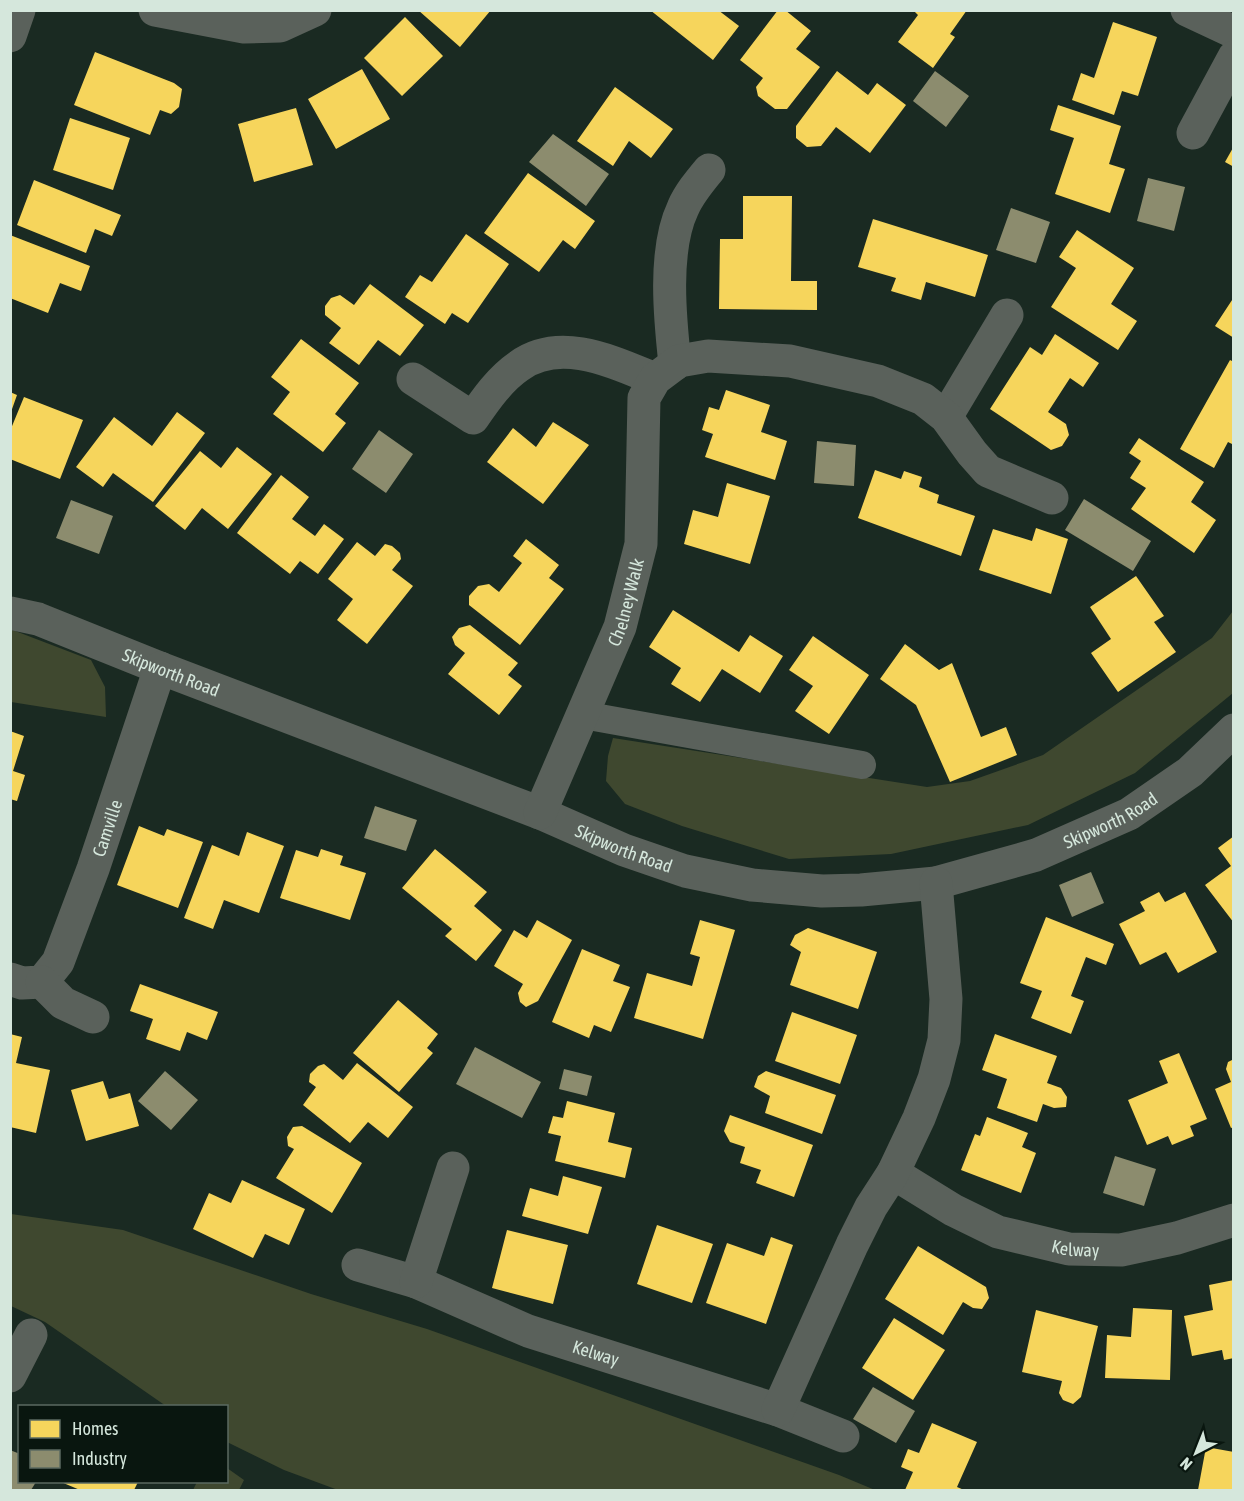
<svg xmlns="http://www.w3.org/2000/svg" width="1244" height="1501" font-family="'Asap Condensed',sans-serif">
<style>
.green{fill:#3f482f}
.homes{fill:#f6d55c}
.industry{fill:#8c8c6e}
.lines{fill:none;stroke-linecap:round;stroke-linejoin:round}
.lane{stroke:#5a615b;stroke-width:28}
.street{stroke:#5a615b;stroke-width:33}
.labels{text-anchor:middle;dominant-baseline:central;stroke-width:6;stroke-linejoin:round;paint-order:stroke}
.street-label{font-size:18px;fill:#d5e7dc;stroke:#09160f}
</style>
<rect width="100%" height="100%" fill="#1a2a22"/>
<!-- green -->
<path class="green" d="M1233 611V693L1135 773 1028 825 891 854 789 859 682 826 625 804 606 781 608 756 613 738 927 787 970 781 1043 755 1212 638Z
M10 629 91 660 105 687 106 717 11 702Z
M11 1214 123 1230 311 1294 427 1329 839 1475 875 1490H338L284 1470 227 1442 226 1406H166L45 1322 11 1306Z
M227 1468 244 1480 239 1490H193L197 1482H226Z"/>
<!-- homes -->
<path class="homes" d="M418 10H491L460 47Z
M650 10H718L739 26 713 60Z
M778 10H785L811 31 796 49 820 67 787 109H775L758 96 756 87 763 78 740 60Z
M913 10H967L950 34 955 37 933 68 898 42 918 15Z
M405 17 443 56 402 96 364 58Z
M1113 22 1157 37 1138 96 1122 91 1114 115 1072 100 1081 73 1094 78Z
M95 52 174 83 182 89 179 107 171 114 160 110 150 135 74 105Z
M362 69 390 119 336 149 308 99Z
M837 71 868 95 877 83 906 105 870 153 836 127 821 146 807 147 796 138V126Z
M615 87 673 129 651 158 629 141 613 166 577 141Z
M1058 105 1121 126 1109 164 1125 169 1110 213 1055 194 1074 138 1050 130Z
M296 108 313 165 254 182 238 124Z
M70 118 130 138 113 190 53 170Z
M1234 146V167L1225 162Z
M528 173 595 221 575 249 563 240 539 272 484 233Z
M34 180 121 215 112 236 95 229 86 253 17 225Z
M743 196H792L791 281H817V310L719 309 720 239H743Z
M873 219 988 255 975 297 926 282 921 300 891 291 896 278 858 267Z
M1077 230 1134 268 1111 304 1137 321 1118 350 1051 307 1076 268 1059 257Z
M466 234 509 264 468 323 452 313 445 324 405 297 420 275 432 282Z
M10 235 90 266 81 291 60 283 48 313 10 298Z
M370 284 424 325 400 356 378 340 359 365 329 343 341 328 325 315V306L331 298 340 295 354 305Z
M1234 297V338L1215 326Z
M1055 334 1099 363 1083 387 1070 378 1048 412 1066 424 1069 435 1062 446 1051 450 990 409 1030 347 1042 355Z
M301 339 359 383 335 414 346 423 323 452 273 414 290 392 271 377Z
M1230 360 1234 362V445L1228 442 1214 468 1180 449Z
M726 390 770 405 761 432 787 441 775 480 705 457 713 434 702 430 709 407 719 410Z
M10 392 17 395 11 412H10Z
M24 397 83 420 60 479 10 459V431Z
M177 412 205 433 153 502 113 473 103 487 76 467 114 417 152 446Z
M553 422 589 445 543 504 487 462 513 428 536 447Z
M1139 438 1204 482 1191 502 1216 520 1194 553 1131 509 1146 488 1130 478 1141 461 1129 453Z
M237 447 272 474 228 529 202 508 185 530 155 506 200 451 221 468Z
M875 470 901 479 904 471 922 477 919 487 939 495 937 503 975 516 961 556 858 518Z
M281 475 309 497 292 519 315 536 324 524 344 539 318 574 300 561 290 574 237 533Z
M727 483 770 496 750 564 684 544 693 510 718 517Z
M1036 528 1068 539 1051 594 979 570 993 529 1032 541Z
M526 539 559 565 549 578 564 589 520 645 469 605V596L478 586 489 584 499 592 522 563 513 556Z
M357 542 375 556 385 544 392 546 400 553 401 559 392 570 413 586 367 644 337 620 353 599 328 579Z
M1136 576 1164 616 1154 622 1176 652 1118 692 1091 653 1111 639 1090 607Z
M673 610 739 652 750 635 783 656 760 693 722 669 700 702 671 684 681 668 649 647Z
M470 625 518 663 508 675 522 686 499 715 448 674 465 653 455 645 452 637 459 628Z
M813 636 869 675 829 734 795 711 813 686 789 670Z
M905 644 939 670 952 663 981 737 1006 727 1017 755 950 782 916 705 880 679Z
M10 731 24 736 13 771 25 775 17 801 10 799Z
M139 826 164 836 167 829 203 842 178 908 117 885Z
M247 832 284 846 259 913 224 900 213 929 184 918 212 845 239 856Z
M1234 836V923L1205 885 1231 866 1218 848Z
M321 849 343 856 340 865 366 873 350 920 280 898 296 850 318 857Z
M435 849 487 892 474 906 502 930 476 961 445 936 452 929 402 888Z
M1159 892 1165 902 1185 892 1217 952 1178 973 1166 952 1140 965 1119 924 1145 911 1140 902Z
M1046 917 1114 944 1106 965 1086 957 1071 996 1084 1001 1071 1034 1031 1018 1042 991 1020 983Z
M537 920 572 940 538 1001 526 1007 520 1002 518 993 523 984 494 966 514 930 527 938Z
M700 920 735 930 703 1039 634 1018 647 973 692 986 700 957 690 954Z
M808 928 877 952 858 1009 790 985 801 952 790 945 795 935Z
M582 949 620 965 613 981 630 987 611 1032 594 1025 589 1038 552 1022Z
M140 984 218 1012 207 1040 187 1032 180 1051 146 1039 153 1019 130 1011Z
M398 1000 438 1034 427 1048 433 1053 399 1092 353 1053Z
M792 1012 857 1035 840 1084 775 1061Z
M10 1034 22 1037 16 1063 50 1070 36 1133 10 1127Z
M995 1034 1057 1056 1047 1083 1061 1088 1067 1097 1066 1107 1054 1108 1043 1104 1037 1122 997 1108 1007 1079 982 1070Z
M1179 1053 1207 1119 1190 1126 1194 1136 1172 1145 1168 1136 1147 1145 1128 1100 1168 1083 1159 1061Z
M1234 1059V1127L1231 1128 1215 1089 1231 1082 1226 1069 1228 1062Z
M357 1063 413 1107 388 1138 368 1122 350 1143 303 1105 316 1087 309 1082 310 1074 318 1066 324 1064 343 1080Z
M766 1071 836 1095 822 1134 765 1113 770 1096 754 1087 758 1076Z
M103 1081 109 1099 130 1093 139 1126 86 1141 71 1090Z
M567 1101 615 1113 608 1142 632 1148 625 1178 555 1161 561 1136 548 1133 553 1116 563 1118Z
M730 1115 813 1145 794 1197 756 1183 761 1170 740 1163 745 1147 730 1142 724 1131Z
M987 1117 1028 1133 1022 1147 1036 1153 1021 1193 961 1170 975 1134 980 1136Z
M302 1126 362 1163 332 1213 276 1178 294 1149 288 1146 287 1137 293 1127Z
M563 1176 602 1187 588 1234 522 1216 530 1188 558 1196Z
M242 1180 305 1209 289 1245 265 1234 253 1258 193 1229 209 1193 231 1203Z
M657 1225 713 1244 692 1303 637 1284Z
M507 1230 568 1245 553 1304 492 1288Z
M771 1237 793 1245 766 1324 706 1303 727 1243 764 1256Z
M918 1246 986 1287 989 1298 982 1309 973 1308 963 1302 943 1335 885 1299Z
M1234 1280V1358L1224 1360 1222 1350 1192 1356 1184 1316 1213 1310 1209 1285Z
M1133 1308 1172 1310 1170 1380 1105 1378 1107 1335 1131 1337Z
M1036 1310 1098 1326 1081 1397 1073 1404 1063 1400 1059 1393 1062 1381 1022 1372Z
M894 1318 945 1350 913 1400 862 1368Z
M932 1423 977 1442 957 1487 964 1490H905L913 1472 901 1467 908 1449 919 1453Z
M1206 1447 1234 1452V1490H1198Z
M61 1482H138L134 1490H80Z"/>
<!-- industry -->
<path class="industry" d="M935 71 969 96 946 127 913 101Z
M553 134 609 174 586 206 529 162Z
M1148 178 1185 187 1174 231 1137 221Z
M1011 208 1050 222 1036 263 996 250Z
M379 430 413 454 386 493 352 469Z
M817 441 856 445 854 486 814 483Z
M1084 499 1151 541 1133 571 1065 530Z
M71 500 113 516 99 554 56 538Z
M375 806 417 820 406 851 364 838Z
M1091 872 1104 903 1072 917 1059 885Z
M475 1047 541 1082 522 1118 456 1084Z
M564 1069 592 1076 587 1096 559 1089Z
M165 1071 198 1100 171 1130 138 1101Z
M1115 1156 1156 1169 1144 1206 1103 1193Z
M873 1387 915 1411 896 1443 853 1419Z
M10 1450 20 1454V1482H36L31 1490H10Z"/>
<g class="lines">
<!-- lane -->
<path class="lane" d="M583 715 862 765"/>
<!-- street -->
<g class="street">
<path d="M155 10 244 27 280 26 315 10"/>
<path d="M1187 10 1234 32"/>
<path d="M10 36 19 10"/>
<path d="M1193 133 1234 57"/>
<path d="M675 364C670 319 663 250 683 208 689 194 699 182 709 170"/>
<path d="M413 379 473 418C486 399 500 379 519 366 560 336 613 362 655 379"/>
<path d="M946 417 1007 315"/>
<path id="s1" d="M10 613 38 619 160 668 540 813 624 850 685 871 752 885 822 891 861 890 936 883 1036 855 1129 814 1190 772 1234 730"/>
<path id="s2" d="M540 813 620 627 641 544 644 398 655 379 679 361 708 356 790 361 878 381 923 399 946 417 972 453 988 471 1052 498"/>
<path id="s3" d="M10 979 22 983 42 982 58 962 93 869 160 668"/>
<path d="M42 982 63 1003 93 1017"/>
<path id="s4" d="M893 1173 953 1210 998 1232 1069 1249 1121 1250 1177 1238 1234 1220"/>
<path id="s5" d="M358 1265 416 1282 528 1331 778 1410 843 1436"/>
<path d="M416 1282 453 1168"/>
<path d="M10 1376 31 1335"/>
<path d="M778 1410 852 1245 871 1207 893 1173 919 1118 934 1079 944 1040 946 999 936 883"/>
</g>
</g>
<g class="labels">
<!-- street labels -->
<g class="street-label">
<text stroke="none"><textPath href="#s2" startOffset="228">Chelney Walk</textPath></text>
<text stroke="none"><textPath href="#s1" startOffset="172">Skipworth Road</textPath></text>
<text stroke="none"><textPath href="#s1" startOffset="1162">Skipworth Road</textPath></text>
<text stroke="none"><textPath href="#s3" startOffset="201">Camville</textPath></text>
<text stroke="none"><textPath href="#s1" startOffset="658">Skipworth Road</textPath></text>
<text stroke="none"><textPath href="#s4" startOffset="200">Kelway</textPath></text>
<text stroke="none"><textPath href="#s5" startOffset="254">Kelway</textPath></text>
</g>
</g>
<!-- border -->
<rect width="1244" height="1501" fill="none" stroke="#d5e7dc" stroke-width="24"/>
<!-- legend -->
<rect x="18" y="1405" width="210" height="78" fill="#09160f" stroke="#5b6a61" stroke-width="1.5"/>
<rect x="30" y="1420" width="30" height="18" fill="#f6d55c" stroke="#5b6a61" stroke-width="1.5"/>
<text x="72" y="1435" font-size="18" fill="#d5e7dc">Homes</text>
<rect x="30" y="1450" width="30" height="18" fill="#8c8c6e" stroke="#5b6a61" stroke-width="1.5"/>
<text x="72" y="1465" font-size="18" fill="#d5e7dc">Industry</text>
<!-- north arrow -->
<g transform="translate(1196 1453) rotate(222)" stroke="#09160f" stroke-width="4.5" paint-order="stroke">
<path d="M0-4.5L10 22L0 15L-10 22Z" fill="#d5e7dc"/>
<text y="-9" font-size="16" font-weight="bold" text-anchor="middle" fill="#d5e7dc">N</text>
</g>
</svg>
